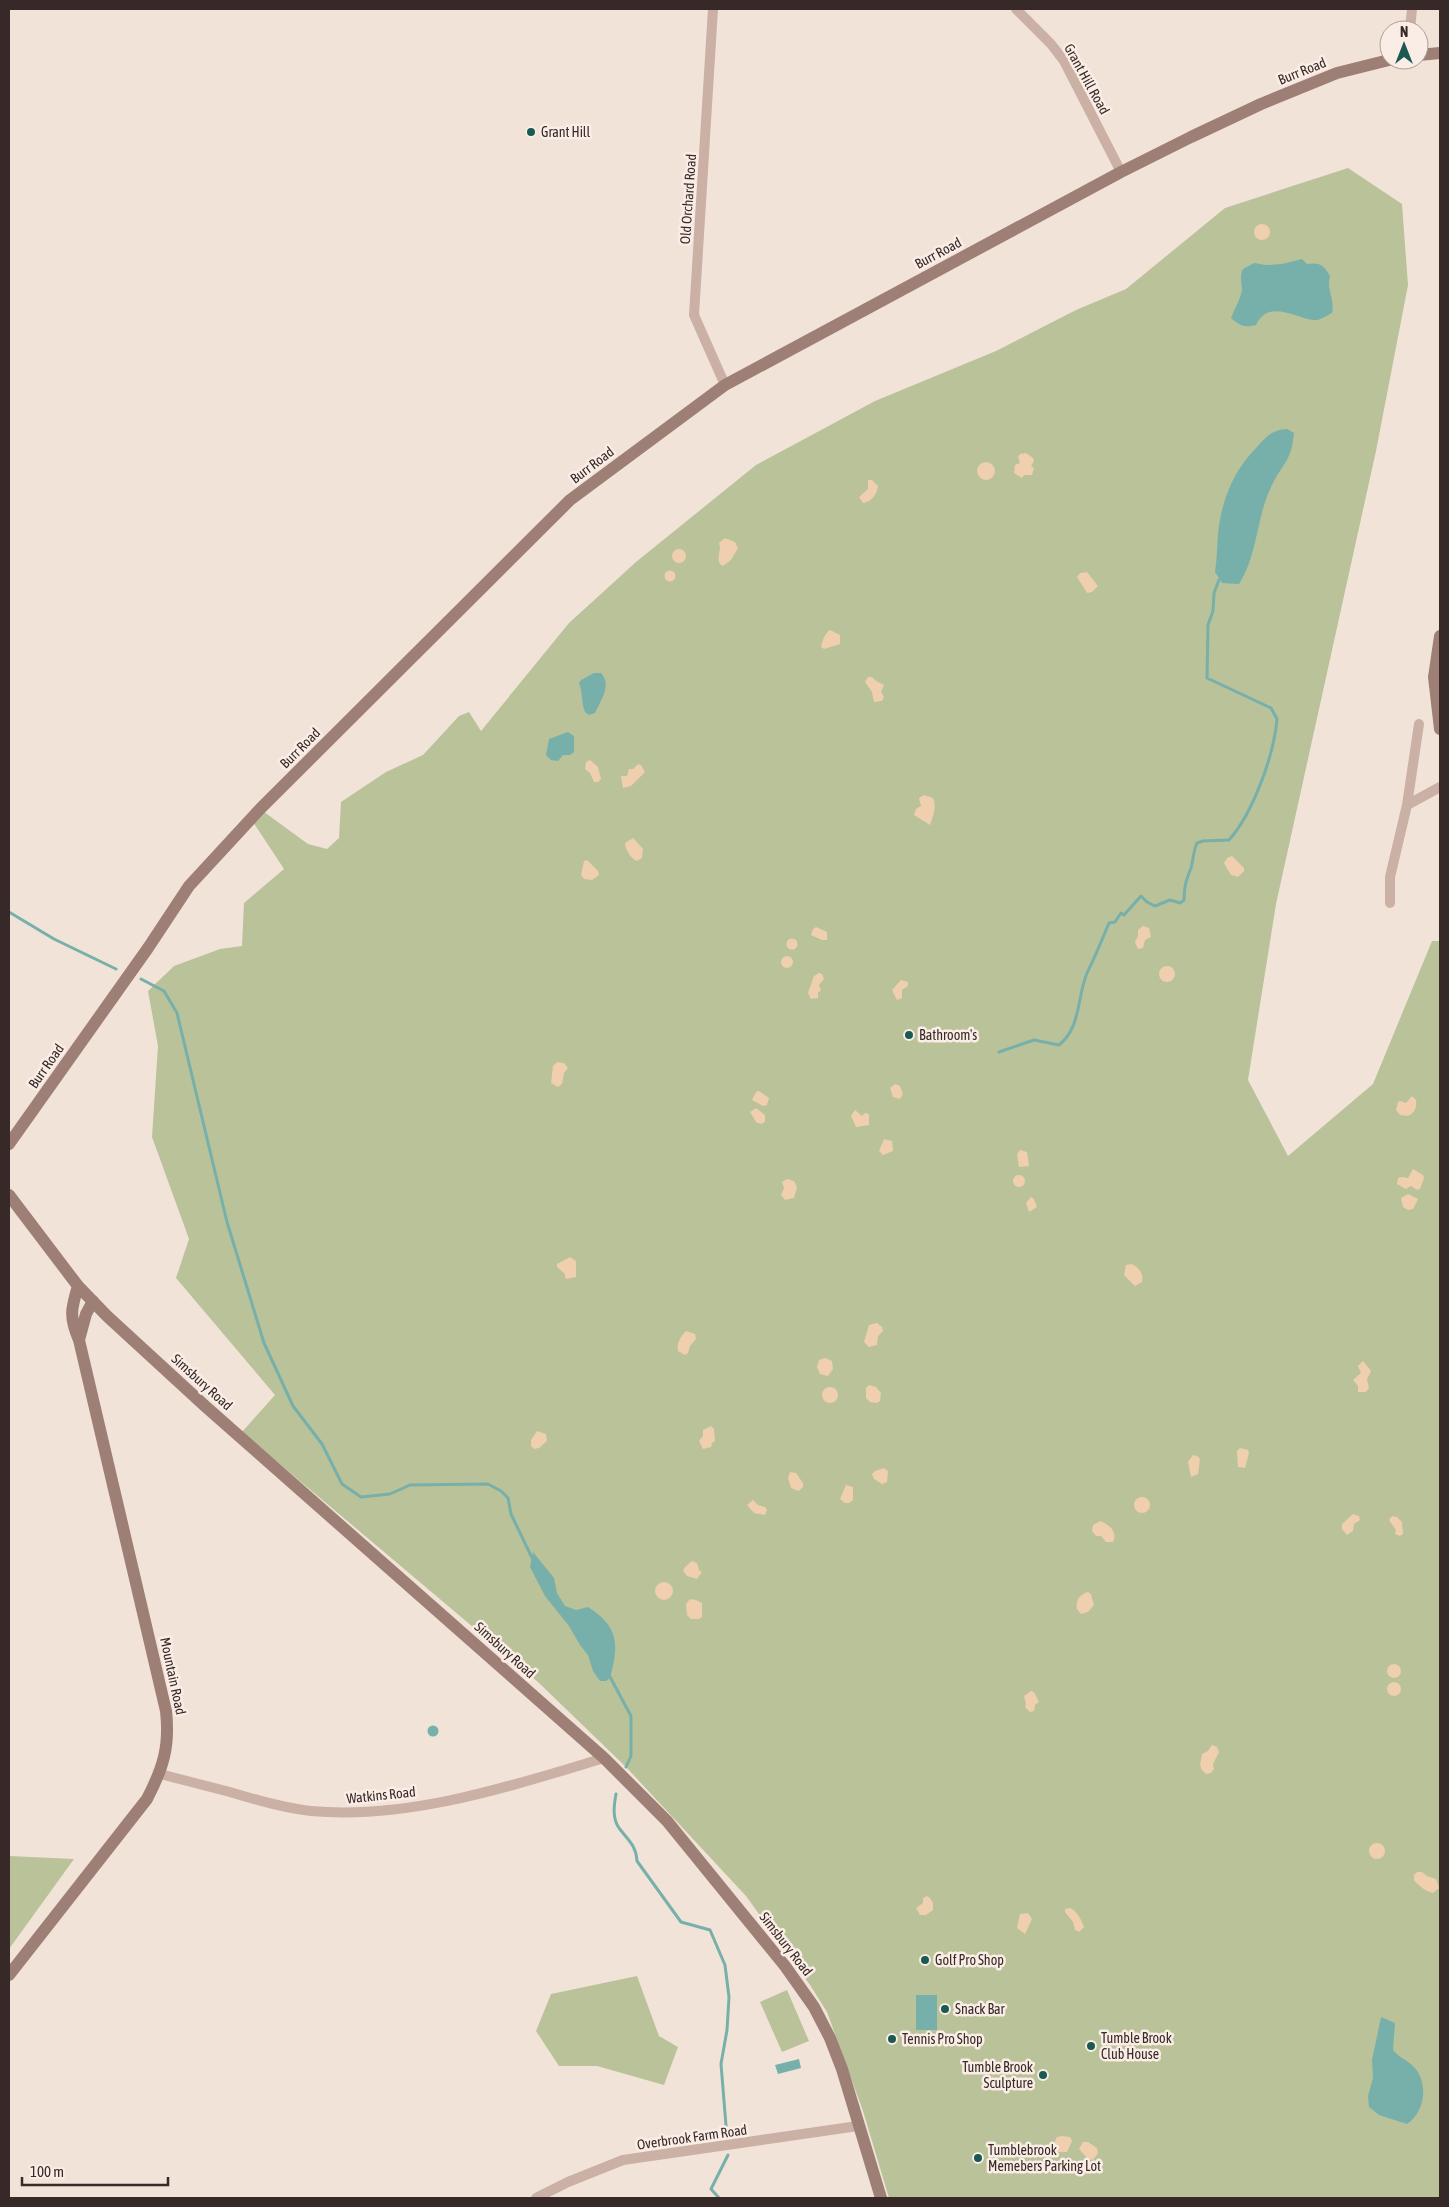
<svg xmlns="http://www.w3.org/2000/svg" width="1449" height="2207" font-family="'Asap Condensed',sans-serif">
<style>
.green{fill:#bac299}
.sand{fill:#efcfae}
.water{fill:#77b0aa}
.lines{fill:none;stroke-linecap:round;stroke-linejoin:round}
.stream{stroke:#77b0aa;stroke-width:3}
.street{stroke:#cbb0a5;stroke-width:10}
.secondary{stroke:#9e7f76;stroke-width:12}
.poi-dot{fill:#1b5953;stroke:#faede6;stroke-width:2}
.labels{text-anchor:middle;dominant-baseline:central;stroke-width:5;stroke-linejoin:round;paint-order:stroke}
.street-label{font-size:14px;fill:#362927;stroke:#faede6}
.poi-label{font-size:14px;fill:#362927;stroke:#faede6;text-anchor:start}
</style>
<rect width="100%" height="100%" fill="#f2e3d9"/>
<!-- green -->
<path class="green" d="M1348 168 1402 204 1408 285 1376 451 1276 904 1248 1080 1288 1156 1373 1084 1432 941H1440V2198H889L863 2111 827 2012 810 1985 746 1896 626 1767 538 1682 242 1432 275 1395 176 1278 189 1239 152 1137 158 1046 148 991 174 966 220 949 242 946 244 903 284 869 251 819 260 809 308 844 327 849 339 838 341 802 386 772 423 755 459 716 469 712 481 731 569 623 636 562 756 465 875 401 996 351 1076 310 1126 289 1225 208Z
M9 1856 74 1859 9 1949Z
M637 1976 659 2036 678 2047 664 2085 597 2066H559L536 2031 551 1994Z
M787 1990 809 2041 782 2052 760 2002Z"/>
<!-- sand -->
<path class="sand" d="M1254 232a8 8 0 1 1 16 0a8 8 0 1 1-16 0Z
M1026 453 1033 458 1034 461 1031 466 1034 468 1032 475H1024L1022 478 1014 473 1015 465 1020 463 1018 457 1020 454Z
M977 471a9 9 0 1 1 18 0a9 9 0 1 1-18 0Z
M868 480H872L878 486C877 495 871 502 863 503L859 497 868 489Z
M725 538 735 542 738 548 731 560 723 566 720 564C716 557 722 550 719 543Z
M672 556a7 7 0 1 1 14 0a7 7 0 1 1-14 0Z
M664.5 576a5.5 5.5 0 1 1 11 0a5.5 5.5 0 1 1-11 0Z
M1087 572 1098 586 1092 592 1087 593 1077 577 1080 573Z
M830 630 840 635V644L824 649 821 647C822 641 825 633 830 630Z
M868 677H872L876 681 884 685 881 692 884 697 882 701 874 702 872 692 865 682Z
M590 760 598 767 601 779 598 782H594L590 773 585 769 586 762Z
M638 764 641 765 645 772 631 786 623 788 621 776H627L629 769H633Z
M924 795 933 798C937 808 933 816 930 825L914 815 916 809 921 806 919 798Z
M633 838 643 849 642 858 637 861C631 859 625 849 625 843Z
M1232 856 1244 868V871L1238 877 1231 875 1224 863 1227 858Z
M587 860 598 871 599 875 592 880 584 879 581 875 584 861Z
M1143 926 1149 928 1151 937 1145 940 1143 948 1138 949 1135 942 1138 936V930Z
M816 927 827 932V940H822L811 935 813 929Z
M786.5 944a5.5 5.5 0 1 1 11 0a5.5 5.5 0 1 1-11 0Z
M781 962a6 6 0 1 1 12 0a6 6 0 1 1-12 0Z
M1159 974a8 8 0 1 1 16 0a8 8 0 1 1-16 0Z
M819 973 822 974 824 979 819 985 821 991 818 992V998L811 999 808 993 814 976Z
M901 980 908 982V986L902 990V998L897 1000 892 990Z
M557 1062 564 1063 568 1068 564 1073 562 1084 558 1087 551 1083 553 1066Z
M895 1084 900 1086 903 1094 900 1099 893 1097 890 1088Z
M759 1091 769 1098 767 1105 763 1106 752 1100 756 1092Z
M1412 1096 1416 1100C1417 1108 1415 1112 1408 1116L1400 1115 1396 1110 1398 1102 1400 1101 1406 1103Z
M756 1108 765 1115V1122L761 1124 756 1122 750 1112Z
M855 1110 862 1116 865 1113 869 1114V1125L856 1127 851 1116Z
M884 1139 892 1141 893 1151 883 1155 879 1151Z
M1020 1150 1027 1152 1029 1166 1019 1167 1017 1154Z
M1413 1169 1423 1175 1424 1178 1420 1189 1417 1190 1411 1186 1406 1189 1397 1184 1398 1178 1402 1177 1408 1178Z
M1013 1181a6 6 0 1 1 12 0a6 6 0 1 1-12 0Z
M787 1179 794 1181 797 1187 794 1198 785 1200 781 1195 784 1188 782 1182Z
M1408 1194 1418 1199 1413 1209 1408 1210 1403 1207 1401 1198Z
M1031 1197 1034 1199 1037 1207 1029 1212 1026 1203Z
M570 1257 576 1261V1277L566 1279 564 1273 557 1267V1264Z
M1132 1264C1139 1268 1144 1273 1142 1282L1135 1286 1124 1275 1126 1265Z
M877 1323 882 1327 883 1331 878 1336 877 1345 869 1347 864 1342 869 1325Z
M686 1331 695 1334 696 1339 690 1346 688 1353 685 1355 678 1351C676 1344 681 1336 686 1331Z
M825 1358 832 1361 833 1369 828 1376 820 1374 817 1367 819 1360Z
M1363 1361 1371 1371 1367 1379 1369 1388 1366 1392H1358V1386L1353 1380 1361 1373 1358 1366Z
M869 1385 876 1387 881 1393 880 1401 877 1403 870 1402 866 1398V1388Z
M822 1395a8 8 0 1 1 16 0a8 8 0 1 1-16 0Z
M711 1426 714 1429 715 1441 712 1443 711 1447 703 1449 699 1441 703 1436V1430Z
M537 1431 546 1434 547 1441 539 1448 534 1449 531 1446V1440Z
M1240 1448 1248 1450 1249 1453 1245 1468 1238 1467 1237 1451Z
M1193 1455 1197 1456 1200 1459 1198 1474 1191 1477 1188 1462Z
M884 1468 888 1471 887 1482 882 1484 874 1479 872 1474 875 1471Z
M790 1472 796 1473 803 1483V1487L799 1491 791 1488 788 1478Z
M846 1485 853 1487V1500L849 1503H845L840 1499Z
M1134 1505a8 8 0 1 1 16 0a8 8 0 1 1-16 0Z
M753 1500 758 1505 765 1507 767 1510 765 1515 754 1513 747 1505Z
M1353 1514 1359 1516 1360 1520 1354 1524 1353 1531 1347 1535 1342 1529V1524Z
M1392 1516 1397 1517 1402 1522 1403 1534 1400 1536 1395 1534 1396 1530 1389 1520Z
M1100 1521C1109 1524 1118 1532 1113 1542H1106L1101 1536H1096L1092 1531 1093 1525Z
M692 1561 697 1563 699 1570 702 1572 697 1579 687 1576 683 1571 685 1567Z
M655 1591a9 9 0 1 1 18 0a9 9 0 1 1-18 0Z
M1088 1592 1091 1594 1094 1605 1088 1612 1081 1614 1077 1609C1075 1601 1080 1594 1088 1592Z
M690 1599 696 1600 702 1603V1617L699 1619H691L687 1615 686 1604Z
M1387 1671a7 7 0 1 1 14 0a7 7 0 1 1-14 0Z
M1387 1689a7 7 0 1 1 14 0a7 7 0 1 1-14 0Z
M1031 1691 1034 1692 1039 1702 1035 1705 1034 1711 1030 1712 1025 1707 1026 1704 1024 1696Z
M1212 1745 1217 1747 1219 1752 1213 1764 1214 1769 1211 1773 1206 1774 1202 1770 1200 1765 1202 1754 1208 1751Z
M1369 1851a8 8 0 1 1 16 0a8 8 0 1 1-16 0Z
M1417 1872H1422L1427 1876 1436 1879 1439 1888 1433 1893C1426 1892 1418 1885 1414 1880V1875Z
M927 1896 930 1898 933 1903V1910L926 1915H920L916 1908 923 1903V1898Z
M1070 1908C1077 1911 1081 1919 1084 1927L1079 1932 1075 1930 1073 1922 1065 1912V1909Z
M1028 1913 1032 1919 1025 1934 1017 1928 1020 1914Z
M1062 2136 1070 2137 1072 2141 1067 2152H1057L1052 2148 1057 2137Z
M1083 2142H1088L1097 2148 1098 2153 1093 2160 1088 2159 1079 2149Z"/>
<!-- water -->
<path class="water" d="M1302 259 1307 264C1320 262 1324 265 1330 276 1326 289 1335 299 1332 313 1326 316 1320 321 1313 320 1294 317 1268 299 1256 325 1245 328 1240 326 1231 318 1234 310 1239 302 1241 294 1244 285 1238 280 1243 269L1254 263 1266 265 1282 264Z
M1287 429 1294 433C1291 463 1283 462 1272 485 1256 517 1258 555 1239 584L1222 583 1215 572C1217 559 1217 547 1218 534 1221 502 1233 471 1256 448 1266 437 1271 430 1287 429Z
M594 673H601C612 685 601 700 595 713L589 715 585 712C581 702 583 693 579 683L581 680Z
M568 732 574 736V752L570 755H563L558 761 551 760 546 755 549 739Z
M533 1552 554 1578 557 1593 565 1606 576 1610 588 1607C619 1627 619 1644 610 1678L606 1681H600L593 1671 588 1655 580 1645 569 1626 545 1596 530 1567Z
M427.5 1731a5.5 5.5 0 1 1 11 0a5.5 5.5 0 1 1-11 0Z
M916 1995H937V2030H916Z
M1381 2017 1395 2023 1393 2050C1400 2058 1405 2059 1412 2065 1429 2080 1426 2112 1407 2124L1379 2115 1369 2107 1368 2096 1373 2078 1372 2060Z
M799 2059 801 2068 778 2074 775 2065Z"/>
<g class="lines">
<!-- stream -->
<path class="stream" d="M9 912 54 939 116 969
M141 979 164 991 177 1013 227 1222 264 1343 293 1406 322 1444 342 1484 361 1497 390 1494 410 1485 488 1484 501 1491 508 1498 511 1514 533 1560
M999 1052 1034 1040 1059 1045C1081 1028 1077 997 1087 973 1095 957 1102 940 1109 923L1115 922 1121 913 1124 915 1141 896 1147 902 1155 906 1170 900 1180 903 1184 900C1184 887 1186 880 1191 868 1193 862 1193 852 1197 843L1203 841 1229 840C1253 813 1274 755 1277 719L1271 708 1207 678 1208 625 1213 611 1214 593 1219 580
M609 1675 631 1716V1756L626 1767
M616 1794C614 1805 612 1818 619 1828 628 1840 636 1845 637 1861L681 1922 710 1930 725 1965 729 1997 727 2030 721 2064 727 2138
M719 2198 711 2189 728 2155"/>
<!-- street -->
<path class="street" d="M713 9 694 315 725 385
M1016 9 1051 44 1064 61 1121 172
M1410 30 1412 9
M1407 805 1440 787
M1390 903V877L1407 805 1419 724
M160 1774C183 1780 207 1786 230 1792 256 1800 283 1808 311 1811 409 1820 511 1786 604 1758
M536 2198 568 2182 623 2160 858 2126"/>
<!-- secondary -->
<path class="secondary" d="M1419 55 1440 53
M1440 636 1434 677 1440 729
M9 1144 148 948 189 886 260 809 570 500 725 385 1121 172 1191 137 1261 104 1337 73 1389 60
M9 1195 78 1286 107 1316 205 1406 604 1758 667 1821 785 1966 814 2007 830 2038 842 2069 881 2198
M79 1340 86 1314 93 1301
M9 1975 147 1799C163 1768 170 1747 166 1711L79 1340C69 1317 71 1309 78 1286"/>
</g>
<!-- markers -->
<g class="poi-dot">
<circle cx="531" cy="132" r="5"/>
<circle cx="909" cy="1035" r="5"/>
<circle cx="925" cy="1960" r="5"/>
<circle cx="945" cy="2009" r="5"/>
<circle cx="892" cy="2039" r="5"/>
<circle cx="1091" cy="2046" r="5"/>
<circle cx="1043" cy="2075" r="5"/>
<circle cx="978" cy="2158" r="5"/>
</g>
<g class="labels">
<!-- street labels -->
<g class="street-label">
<text transform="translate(1302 71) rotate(-22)">Burr Road</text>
<text transform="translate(1087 79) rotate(61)">Grant Hill Road</text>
<text transform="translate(688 199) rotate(-86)">Old Orchard Road</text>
<text transform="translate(938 253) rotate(-28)">Burr Road</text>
<text transform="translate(592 465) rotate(-37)">Burr Road</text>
<text transform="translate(300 748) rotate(-45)">Burr Road</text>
<text transform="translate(46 1066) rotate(-55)">Burr Road</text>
<text transform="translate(202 1382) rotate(42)">Simsbury Road</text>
<text transform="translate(505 1650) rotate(42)">Simsbury Road</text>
<text transform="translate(173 1676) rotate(78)">Mountain Road</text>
<text transform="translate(381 1795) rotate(-6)">Watkins Road</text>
<text transform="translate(786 1944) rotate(52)">Simsbury Road</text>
<text transform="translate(692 2137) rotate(-8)">Overbrook Farm Road</text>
</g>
<!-- poi labels -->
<g class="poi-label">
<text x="541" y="132">Grant Hill</text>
<text x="919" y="1035">Bathroom's</text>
<text x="935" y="1960">Golf Pro Shop</text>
<text x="955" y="2009">Snack Bar</text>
<text x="1101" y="2038">Tumble Brook<tspan x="1101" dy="16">Club House</tspan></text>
<text x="902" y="2039">Tennis Pro Shop</text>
<text x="1033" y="2067" text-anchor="end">Tumble Brook<tspan x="1033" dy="16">Sculpture</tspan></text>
<text x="988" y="2150">Tumblebrook<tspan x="988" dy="16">Memebers Parking Lot</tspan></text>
</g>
</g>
<!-- border -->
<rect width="1449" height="2207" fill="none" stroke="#362927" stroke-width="20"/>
<!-- north arrow -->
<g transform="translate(1404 45)"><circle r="24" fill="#faede6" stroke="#ac9f9a"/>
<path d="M0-4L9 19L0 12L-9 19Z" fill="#1b5953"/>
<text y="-8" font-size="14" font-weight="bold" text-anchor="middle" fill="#362927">N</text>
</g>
<!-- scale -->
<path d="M22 2177v8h146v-8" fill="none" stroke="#362927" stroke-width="2.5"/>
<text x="30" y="2177" font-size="15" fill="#362927" stroke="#faede6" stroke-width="4" paint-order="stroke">100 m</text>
</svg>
